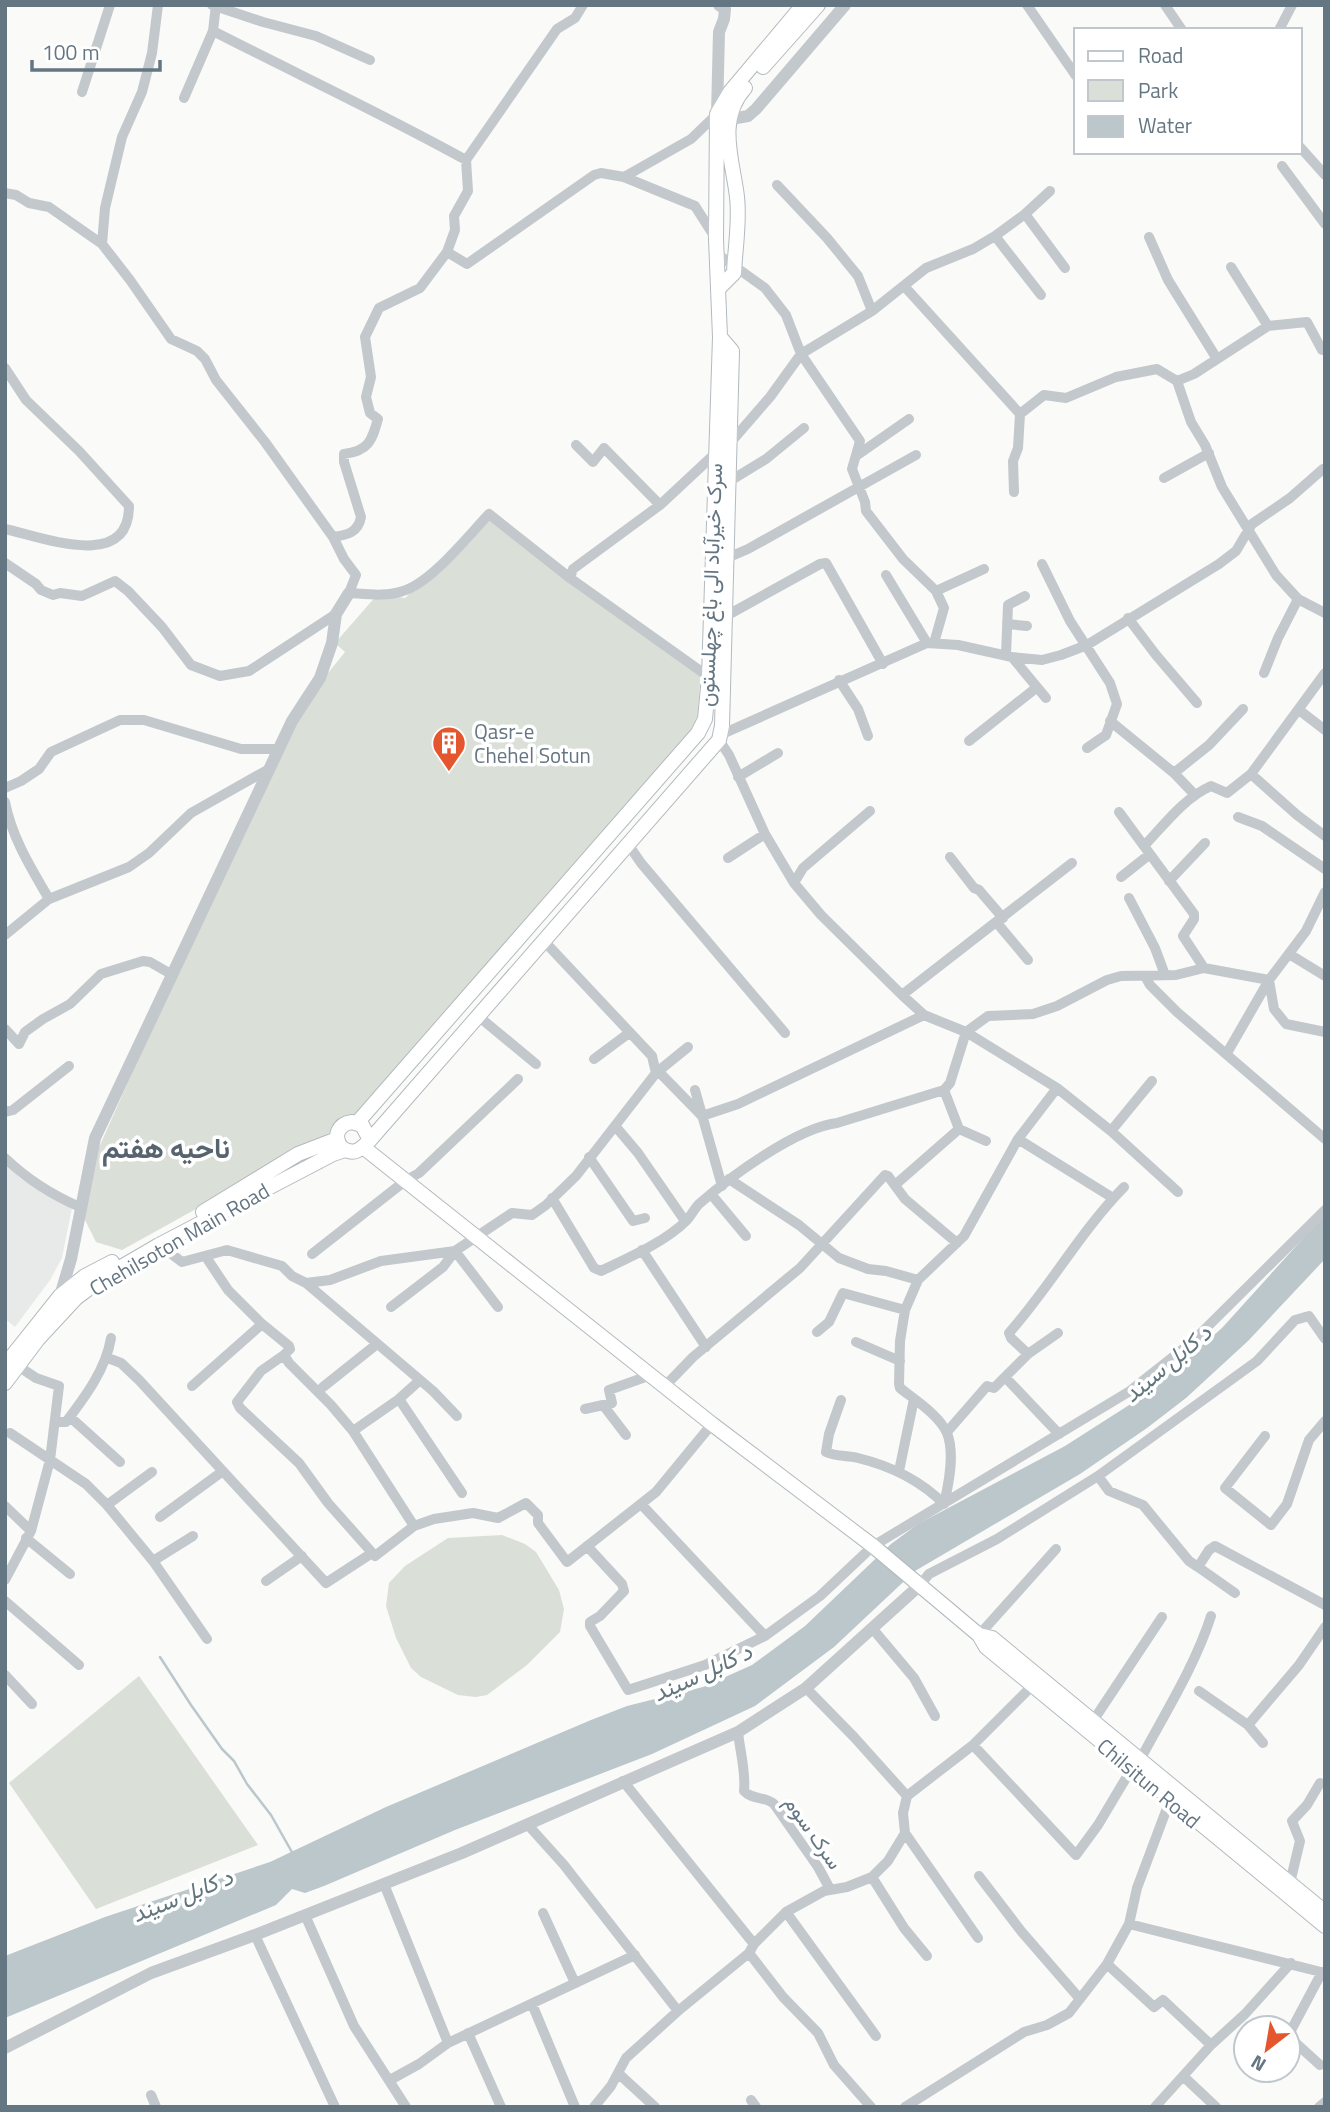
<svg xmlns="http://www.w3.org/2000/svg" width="1330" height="2112" font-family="'Titillium Web',Vazirmatn,sans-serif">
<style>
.built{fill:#e8e9e9}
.green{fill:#dadfd7}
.water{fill:#bbc7cb}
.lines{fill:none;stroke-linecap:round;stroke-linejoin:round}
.stream{stroke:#bbc7cb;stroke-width:2.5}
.secondary-casing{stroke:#b3babf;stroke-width:16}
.minor{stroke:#c3c8cc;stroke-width:10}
.tertiary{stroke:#c3c8cc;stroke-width:12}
.secondary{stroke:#fff;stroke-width:14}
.labels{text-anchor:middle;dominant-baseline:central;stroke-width:7;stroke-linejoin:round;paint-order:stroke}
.street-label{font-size:21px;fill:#657683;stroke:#fff}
.poi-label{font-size:21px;fill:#657683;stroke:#fff;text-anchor:start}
.water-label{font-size:23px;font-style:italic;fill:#60757c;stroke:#fff}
.district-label{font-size:28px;font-weight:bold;fill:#57646e;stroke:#fff}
</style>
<rect width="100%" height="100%" fill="#fafaf8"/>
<!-- built -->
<path class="built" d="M5 1164 20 1178 72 1208 62 1258 50 1280 15 1327 5 1319Z"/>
<!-- green -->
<path class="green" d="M488 517 701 671 697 723 356 1117 333 1128 326 1137 122 1250 96 1242 82 1214 93 1161 152 1028 307 699 345 652 335 643 378 594 405 598Z
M502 1535 525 1544 536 1552 559 1590 564 1609 560 1632 527 1665 487 1695 476 1697 458 1695 421 1677 411 1668 396 1638 386 1606 389 1583 405 1566 448 1538Z
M139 1676 258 1845 96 1909 9 1783Z"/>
<!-- water -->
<path class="water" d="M1325 1214V1259L1248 1341 1186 1398 1147 1428 1080 1474 915 1571 834 1647 755 1706 652 1754 455 1830 324 1886 305 1893 292 1889 276 1905 5 2018V1956L105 1917 270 1862 386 1807 591 1720 627 1706 703 1687 752 1665 805 1626 891 1544 918 1524 1065 1446 1137 1400 1159 1383 1222 1328Z"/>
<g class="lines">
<!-- stream -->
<path class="stream" d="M160 1657 191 1705 222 1749 234 1761 247 1784 271 1815 293 1854"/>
<!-- secondary casing -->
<g class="secondary-casing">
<path id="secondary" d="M763 67 818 5
M719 288 734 273C735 249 740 222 737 197 733 161 716 120 745 88
M352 1122 362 1125 370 1140C361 1149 354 1157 341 1147 333 1136 338 1124 352 1122Z
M357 1123 698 733 705 719 709 677 720 337 716 239 717 114 730 92 803 5
M370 1140 719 740 722 726 732 351 720 337
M363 1147 712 1424 873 1546 979 1635 986 1647 1325 1926
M203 1212 298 1154 337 1139
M5 1365 60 1296 85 1276 112 1262
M5 1383 38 1339 76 1298 104 1277 159 1245 333 1154 345 1150
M979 1635 992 1638 1325 1912"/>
</g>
<!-- minor -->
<path class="minor" d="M158 5 152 53 142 92 122 137 105 208 102 244 130 280 171 339 197 351 205 359 216 380 265 442 333 537 344 559 356 575 349 593C366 594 387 597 403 591 431 583 468 536 489 514L570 578 709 677
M212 5 263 22 316 36 370 60
M1027 5 1076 76
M1165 5 1182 30
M1279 30 1292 5
M213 31C297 74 383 114 466 160
M82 92 110 5
M184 98 213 31 216 5
M1300 147 1325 175
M1282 166 1325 224
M624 177 691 139 717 114
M777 185 827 238 858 276 872 311
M5 193 16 195 29 203 49 207 102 244
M1025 214 1065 268
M995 236 1041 295
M1149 237 1168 280 1217 359
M447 252 467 264 594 175 601 173 624 177 695 206 716 239
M716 253 765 288 786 315 801 354 860 441 852 469 865 502 866 511 903 559 936 591 944 608 934 643
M1231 267 1268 326
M905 287 1020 414
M5 368 26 400 79 451 129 506C129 572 42 537 5 529
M1177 381 1194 374 1268 326 1307 322 1322 350 1325 349
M731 442 770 397 801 354 872 311 926 268 973 249 995 236 1025 214 1050 191
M576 445 593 462 604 448 660 505
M856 456 909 419
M1164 478 1209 453
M725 484 766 459 804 428
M1014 492 1013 461 1018 448 1020 414 1044 395 1066 398 1116 377 1157 369 1177 381 1191 422 1205 445 1222 487 1276 575 1298 599 1325 613
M333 537C347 535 358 533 361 517L344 462V454C369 451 372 440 378 419L370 413 366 397 371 377 365 337 379 308 420 288 447 252 455 230 454 216 468 191 466 160 557 29 575 18 583 5
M727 558 748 549 916 455
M5 563 36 584 41 590 53 595 60 593 82 596 115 581 128 591 162 627 191 665 220 676 249 671 336 614
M1042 564 1070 621 1110 683 1117 704 1106 735 1087 748
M886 575 927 643
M570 578 573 569 660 505 719 450
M936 591 984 569
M726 616 820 564 826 563 883 664
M1128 618 1156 655 1197 703
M1007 624 1027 626
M1006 655 1008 605 1025 596
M1012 657 1046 698
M1264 673 1278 638 1298 599
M839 680 858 709 868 736
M1299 710 1325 730
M1110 721 1174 773 1195 795
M720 735 927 643 958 645 1012 657 1042 660 1061 655 1087 645 1219 564 1236 551 1252 524 1290 498 1323 469
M719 740 729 755 765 834 794 883 821 915 902 995 924 1015 966 1032 1057 1088 1111 1131 1178 1192
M969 741 1036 688
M1174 773 1209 745 1243 709
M1251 774 1297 815 1325 836
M738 777 778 753
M5 788 21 781 39 769 51 752 120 720H144L241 749H279
M5 802C12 838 31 868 49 899
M1119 812 1194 914V919L1183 936 1204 968
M1238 817 1262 826 1325 869
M628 844 641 863 785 1033
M1144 846C1164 825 1184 798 1211 786L1227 793 1251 774 1325 673
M950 857 974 888 979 890 1003 918
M728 858 765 834
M1121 877 1150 854
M1169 881 1205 843
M794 883 803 868 870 811
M1129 898 1155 948 1165 975
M997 923 1028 960
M5 935 49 899 129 867 149 853 191 813 269 769
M544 941 652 1056 656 1073
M1289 954 1325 976
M1145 976 1150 985 1177 1012 1325 1139
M1269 980 1274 1009 1286 1024 1325 1032
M902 995 1072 863
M478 1016 536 1064
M5 1029 19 1044 25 1032 43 1019 70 1004 101 974 143 961 150 962 171 974
M1227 1053 1269 980 1306 931 1325 892
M594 1059 629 1033
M656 1073 661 1074 702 1116 738 1104 924 1015
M695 1090 722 1186
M944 1090 959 1129 986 1141
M5 1112 13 1110 69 1066
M616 1127 638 1153 685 1221
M1111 1131 1152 1081
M1018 1139 1113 1198
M589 1157 633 1221 645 1218
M5 1158C28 1180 52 1195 80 1207
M729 1179 799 1225 839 1258 868 1269 886 1271 918 1280
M895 1185 959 1129
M711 1194 746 1236
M552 1198 594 1268 601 1271C628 1258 665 1242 686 1221 691 1216 694 1209 699 1204 730 1177 796 1128 837 1123L944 1090 950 1083 966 1032 988 1016 1033 1014 1057 1006 1107 980 1121 976 1176 975 1204 968 1269 980
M157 1243 182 1262 227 1250 282 1266 292 1276 306 1283 433 1391 457 1416
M642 1250 706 1347
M312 1254 405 1181 419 1173 518 1079
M206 1257 228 1290 262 1324 289 1346 290 1349 284 1355 289 1363 331 1405 353 1431 414 1526
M306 1283 330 1280 381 1261 455 1251 512 1213 532 1215 546 1205 576 1176 656 1073 688 1047
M391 1307 443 1267 455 1251 498 1307
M817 1332 829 1322 843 1293 905 1310
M1058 1333 1028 1354 1005 1377 1059 1434
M856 1342 900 1361
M1028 1354 1011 1338 1009 1333C1050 1287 1080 1232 1124 1187
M284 1355 261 1371 237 1402 240 1408 299 1463 328 1503 375 1556 414 1526 434 1519 473 1513 498 1518 526 1503 538 1515V1523L567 1562 656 1492 712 1424
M108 1358 121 1363 139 1380 326 1583 372 1553
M192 1386 262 1324
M665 1386 693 1357 800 1268 885 1175 888 1176 905 1199 957 1243
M323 1387 377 1344
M399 1399 462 1493
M841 1400 829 1434 826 1452C837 1457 847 1455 858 1458 891 1466 920 1480 944 1504
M603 1405 626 1435
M585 1409 612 1403 609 1390 651 1375
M70 1417 120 1462
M56 1422H66C85 1397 106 1369 111 1338
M353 1431 399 1399 420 1380
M947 1432 987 1386 994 1388 1005 1377
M10 1433 86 1484 107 1505 153 1561 207 1639
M1265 1436 1225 1488 1271 1525 1287 1504 1309 1440 1325 1421
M899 1471 914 1399
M1098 1476 1109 1491 1143 1505 1189 1561 1198 1567 1209 1550 1215 1546 1325 1605
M641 1504 765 1636
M944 1504C949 1483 955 1453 947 1433 939 1415 915 1400 900 1388L899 1384 900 1341 905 1310 918 1280 964 1236 1018 1139 1057 1088
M107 1505 152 1472
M5 1506 31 1531
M160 1517 223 1471
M26 1538 70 1574
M587 1546 622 1584 624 1591 600 1616 590 1622V1626L628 1690 705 1665 765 1636 820 1596 873 1546 1130 1391 1192 1342 1325 1210
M153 1561 193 1536
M1198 1567 1235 1593
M5 1580 31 1531 50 1460 59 1386 36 1378 18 1366
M266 1581 302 1556
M920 1585 929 1574 997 1539 1098 1476 1257 1361 1295 1320 1309 1316 1325 1339
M5 1601 79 1665
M872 1628 914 1678 935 1716
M979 1635 1056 1549
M5 1675 32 1704
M806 1688 854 1737 907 1796
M1199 1691 1248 1725 1263 1743
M1093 1721 1162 1617
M1248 1725 1299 1665 1325 1627
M738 1732C740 1752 746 1771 744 1791 752 1800 765 1796 774 1804L818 1867 830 1889
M973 1745 1076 1855 1098 1825 1132 1768
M1140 1760C1165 1713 1195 1666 1211 1616
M623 1781 754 1944
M528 1825 564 1865 678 2011
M905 1833 978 1938
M979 1876 1021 1931 1080 1999
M872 1877 904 1928 927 1956
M1290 1883 1300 1841 1292 1821 1307 1805 1320 1783
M384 1884 448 2043
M786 1912 876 2036
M543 1913 575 1983
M305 1915 354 2026 406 2107
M1129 1924 1325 1973
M255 1935 335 2107
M749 1953 783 1997 818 2033 834 2065 871 2107
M1107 1964 1154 2007 1163 2000 1211 2045
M532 2004 575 2107
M468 2033 501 2107
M1320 2065 1288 2036 1322 1972
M619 2074 655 2107
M1183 2076 1216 2107
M390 2080 419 2064 448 2043 635 1955
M151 2095 156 2107
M751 2100 756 2107
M594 2107 611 2086 626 2058 678 2011 749 1953 754 1944 786 1912 824 1891 847 1887 872 1877 888 1861 905 1833 903 1813 907 1796 973 1745 1032 1686
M905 2107 1024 2032 1047 2025 1069 2013 1107 1964 1129 1924 1137 1888 1170 1800
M1155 2107 1211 2045 1245 2014 1291 1963
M1319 2107 1325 2102"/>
<!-- tertiary -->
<path class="tertiary" d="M717 114 719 32 724 19 725 9 719 5
M731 119 748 116 756 109 845 5
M60 1296 71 1259 95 1138 292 721 320 678 332 643 336 614 349 593
M5 2048 151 1973 255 1935 462 1853 738 1732 806 1688 920 1585"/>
<!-- secondary -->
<use href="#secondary" class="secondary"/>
</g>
<!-- icons -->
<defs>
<g id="building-pin" transform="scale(1.75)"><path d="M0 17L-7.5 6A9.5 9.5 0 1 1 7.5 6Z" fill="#e4572e" stroke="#fff"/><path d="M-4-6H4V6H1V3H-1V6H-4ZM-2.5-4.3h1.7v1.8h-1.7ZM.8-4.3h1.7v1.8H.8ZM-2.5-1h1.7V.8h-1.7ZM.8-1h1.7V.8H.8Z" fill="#fff"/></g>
</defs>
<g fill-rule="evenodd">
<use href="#building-pin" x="449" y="743"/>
</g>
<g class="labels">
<!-- street labels -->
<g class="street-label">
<text transform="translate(710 585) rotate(-88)">سرک خیرآباد الی باغ چهلستون</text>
<text transform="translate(179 1239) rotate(-30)">Chehilsoton Main Road</text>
<text transform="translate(1149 1783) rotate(40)">Chilsitun Road</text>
<text transform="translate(814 1832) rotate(55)">سرک سوم</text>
</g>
<!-- poi labels -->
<g class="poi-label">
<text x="474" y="731">Qasr-e<tspan x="474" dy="24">Chehel Sotun</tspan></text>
</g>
<!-- water labels -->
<g class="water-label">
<text transform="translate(1167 1363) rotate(-40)">د کابل سيند</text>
<text transform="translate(702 1672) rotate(-25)">د کابل سيند</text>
<text transform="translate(182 1895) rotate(-22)">د کابل سيند</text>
</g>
<!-- district labels -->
<g class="district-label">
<text x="166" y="1147">ناحیه هفتم</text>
</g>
</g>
<!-- border -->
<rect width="1330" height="2112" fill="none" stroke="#657683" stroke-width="14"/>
<!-- legend -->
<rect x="1074" y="28" width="228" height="126" fill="#ffffff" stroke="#c1c8cd" stroke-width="2"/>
<rect x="1088" y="51" width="35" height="10" fill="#ffffff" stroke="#c1c8cd" stroke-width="2"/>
<text x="1138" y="63" font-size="21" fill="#657683">Road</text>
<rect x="1088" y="80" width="35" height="21" fill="#dadfd7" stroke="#c1c8cd" stroke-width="2"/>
<text x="1138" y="98" font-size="21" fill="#657683">Park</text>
<rect x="1088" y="116" width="35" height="21" fill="#bbc7cb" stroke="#c1c8cd" stroke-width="2"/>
<text x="1138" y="133" font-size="21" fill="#657683">Water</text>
<!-- north arrow -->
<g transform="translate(1267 2049) rotate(211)"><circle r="33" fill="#ffffff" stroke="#c1c8cd" stroke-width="2"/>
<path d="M0-5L12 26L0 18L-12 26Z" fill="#e4572e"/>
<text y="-10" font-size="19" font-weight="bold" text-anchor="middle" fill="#657683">N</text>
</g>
<!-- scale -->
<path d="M32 60v10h128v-10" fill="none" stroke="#657683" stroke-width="3.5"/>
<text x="42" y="60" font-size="21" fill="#657683" stroke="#ffffff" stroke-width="5" paint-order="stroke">100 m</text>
</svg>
